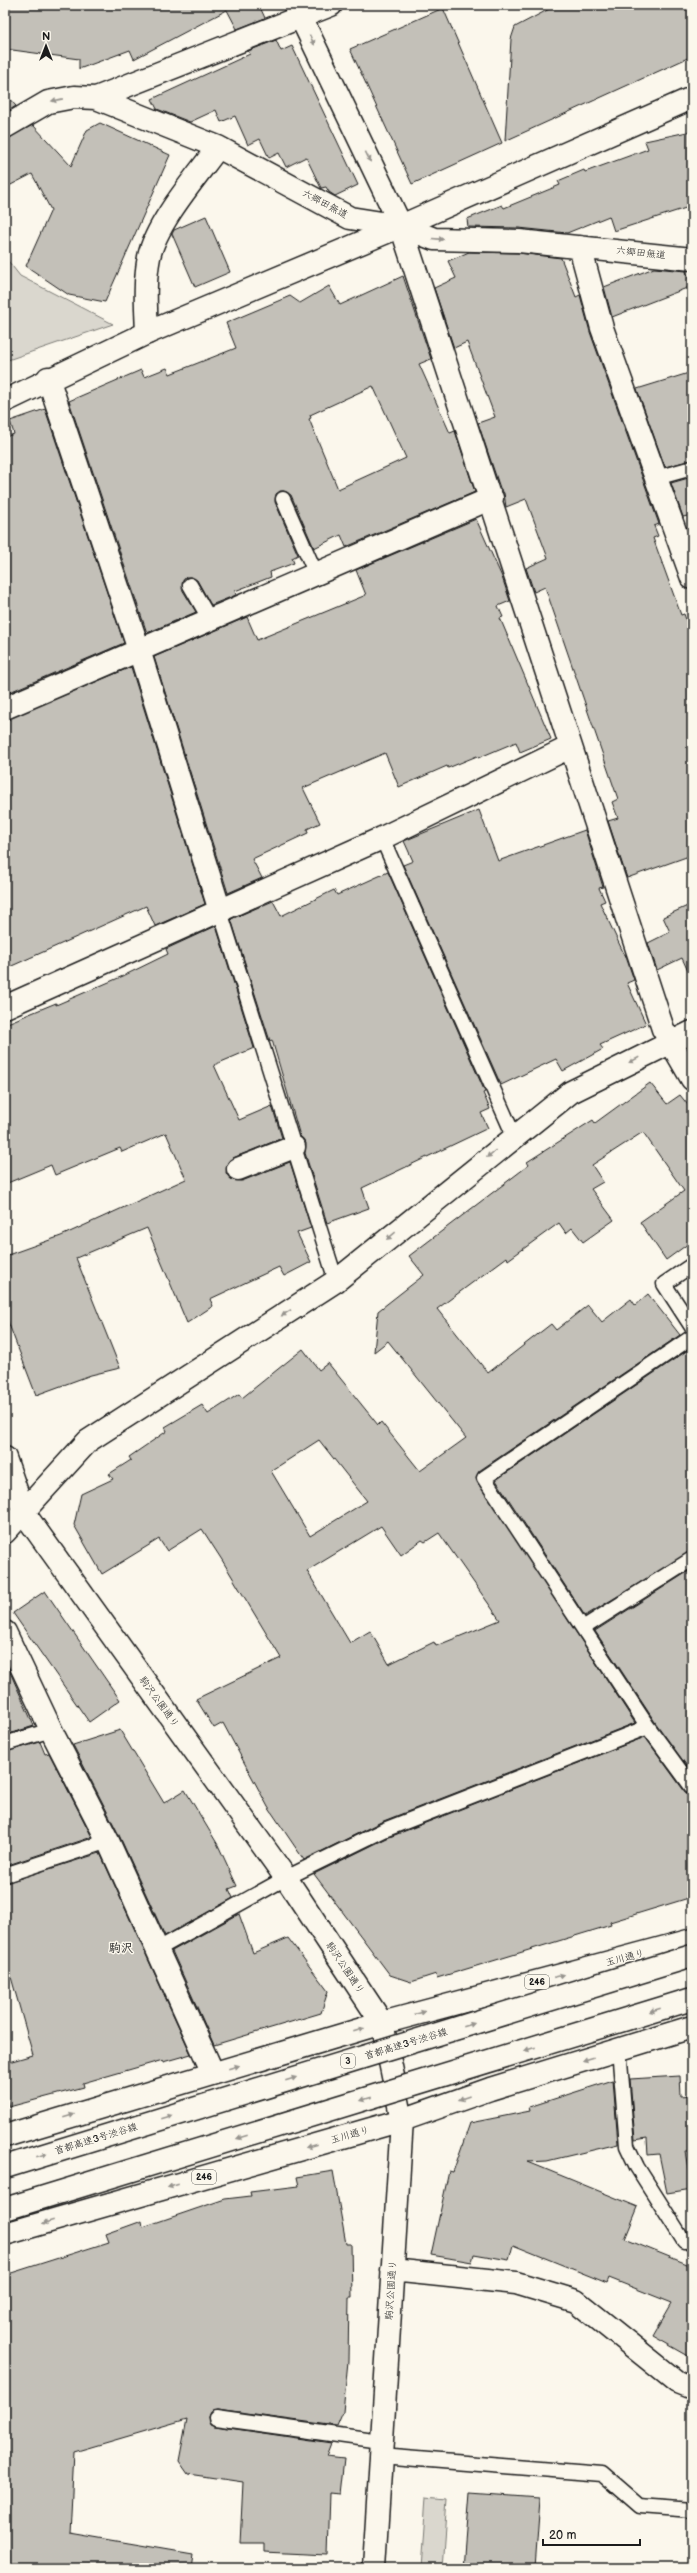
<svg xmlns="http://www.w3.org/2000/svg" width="697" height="2573" font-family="'Balsamiq Sans','Klee One',sans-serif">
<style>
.green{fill:#dad7ce;stroke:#7b7a75}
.building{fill:#c3c0b8;stroke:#1c1c1c;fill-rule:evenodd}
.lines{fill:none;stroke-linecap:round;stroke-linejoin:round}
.lane-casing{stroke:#1c1c1c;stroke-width:17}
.street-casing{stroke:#1c1c1c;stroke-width:25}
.secondary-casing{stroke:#1c1c1c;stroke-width:25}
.highway-casing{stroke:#1c1c1c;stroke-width:25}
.lane{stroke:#fbf7ec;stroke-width:14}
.street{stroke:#fbf7ec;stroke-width:22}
.secondary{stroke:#fbf7ec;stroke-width:22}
.highway{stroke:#fbf7ec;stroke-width:22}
.highway-bridge-casing{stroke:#1c1c1c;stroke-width:25;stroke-linecap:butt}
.highway-bridge{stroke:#fbf7ec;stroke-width:22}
.oneway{fill:#97948e}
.labels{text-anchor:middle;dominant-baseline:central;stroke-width:3;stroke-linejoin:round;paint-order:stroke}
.shield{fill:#fbf7ec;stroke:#5f5e5a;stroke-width:1}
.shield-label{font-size:9px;font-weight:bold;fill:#1c1c1c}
.street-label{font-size:10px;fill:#1c1c1c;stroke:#fbf7ec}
.quarter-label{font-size:12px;font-weight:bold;fill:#1c1c1c;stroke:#fbf7ec}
</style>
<rect width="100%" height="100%" fill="#fbf7ec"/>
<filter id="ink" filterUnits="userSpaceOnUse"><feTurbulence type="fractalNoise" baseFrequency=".025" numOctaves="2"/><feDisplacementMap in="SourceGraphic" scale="8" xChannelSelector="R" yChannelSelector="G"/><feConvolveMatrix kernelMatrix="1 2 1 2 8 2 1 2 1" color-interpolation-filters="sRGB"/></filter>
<g filter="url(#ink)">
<!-- green -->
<path class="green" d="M5 257 20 276 113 324 5 361Z
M426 2497 447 2499 442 2568H421Z"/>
<!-- building -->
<path class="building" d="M5 5H259L265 18 237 29 227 10 134 59 130 50 79 69V59L5 49Z
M557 5H692V56L505 141 511 39 515 27Z
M443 8 502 143 412 184 350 49Z
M276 40 281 51 292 46 358 185 335 196 329 192 326 187 321 188 306 157 286 167 279 153 269 158 260 139 248 145 235 116 221 122 216 110 190 122 157 109 152 99 250 54 248 51Z
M5 94 16 106 5 113Z
M100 123 170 155 105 302 69 295 26 266 51 210 32 174 5 188V139L33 125 71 166 87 130Z
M692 131V206L614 231 609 216 567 233 519 228 468 227 467 219 502 205 504 208 560 185 558 181 584 170 585 172 648 149 645 141Z
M206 216 230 272 195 287 172 234 174 230Z
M469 252 518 253 561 258 576 297 580 295 590 332 659 524 654 526 658 536 653 538 681 615 684 614 692 637V855L627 878 608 821 618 818 612 802 618 799 545 587 534 592 526 568 548 558 526 499 506 507 504 493 500 488 478 423 495 417 467 342 454 348 434 288 456 278 448 261Z
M654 268 686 271 692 286 612 317 604 287Z
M403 276 431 359 419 364 450 433 455 431 475 492 346 547 341 535 314 548 291 495 284 491H280L276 494 275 502 298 555 292 558 294 563 270 572 271 577 235 591 236 595 211 605 197 580 190 577H186L183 581 182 589 196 612 147 633 69 401 141 370 144 377 167 368 170 374 236 348 226 323 290 296 300 303 329 286 340 305ZM373 386 406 458 338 489 309 419 311 418 310 415Z
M692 372V460L665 467 637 389Z
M45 409 124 643 5 694V437L14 434 10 421Z
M692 477V515L683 517 671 483Z
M476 519 502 577 510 601 498 606 503 617 500 618 551 739 520 752 516 742 478 758 477 756 448 768 447 766 399 787 385 753 303 788 320 823 307 829 308 833 252 859 262 878 228 893 154 657 247 617 257 640 366 595 356 570Z
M131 667 205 904 155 926 146 906 5 969V720Z
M479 810 498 861 585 830 603 887 599 888 605 901 600 903 624 954H625L634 980 627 983 646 1024 600 1045 603 1049 563 1071 556 1059 501 1085 403 865 413 861 404 841Z
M388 872 485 1092 483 1093 490 1109 481 1113 488 1128 362 1188 369 1208 327 1223 305 1153 306 1143 300 1136 272 1040 270 1041 231 919 273 901 281 916 334 890 337 895Z
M692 904V980L682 958 657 970 648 943 670 932 663 917Z
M216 926 254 1048 214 1065 239 1120 272 1106 282 1138 233 1158 228 1162 226 1173 231 1179 242 1181 290 1162 311 1228 297 1233 311 1262 284 1276 279 1267 210 1299 213 1306 187 1323 147 1228 76 1258 120 1368 91 1375 36 1395 5 1314V1256L61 1236 186 1179 166 1133 122 1152 120 1148 55 1175 51 1165 5 1184V1024L56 1003V1005L123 976 168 954 166 949Z
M650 1083 667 1104 680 1095 692 1110V1241L666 1260 640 1222 684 1191 643 1132 592 1165 603 1182 591 1189 614 1220 583 1242 572 1228 566 1233 559 1223 508 1260 507 1257 437 1309 488 1373 551 1324 556 1330 588 1305 602 1322 631 1299 635 1305 648 1294 680 1335 479 1471 476 1478 635 1723 381 1822 304 1860 268 1807 223 1723 214 1728 196 1699 281 1658 222 1560 202 1529 167 1551 159 1539 102 1574 74 1525 81 1494 113 1479 109 1474 131 1460 129 1457 167 1431 165 1427 202 1405 208 1414 239 1394 242 1398 303 1349 319 1370 328 1363 378 1425 381 1422 420 1471 466 1438 388 1341 374 1352 378 1311 424 1275 409 1256 529 1165 527 1162 593 1120 595 1123ZM319 1440 367 1501 310 1536 271 1471ZM381 1526 401 1555 422 1540 425 1542 439 1533 500 1620 436 1646 434 1642 389 1664 370 1631 350 1643 307 1571Z
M691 1348 692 1551 585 1616 496 1480Z
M692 1569V1773L655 1722 595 1631Z
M45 1591 120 1700 89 1722 13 1613Z
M5 1661 34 1726 5 1735Z
M120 1730 164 1803 185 1790 218 1845 237 1886 229 1889 233 1898 165 1936 119 1835 73 1745Z
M645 1737 685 1792 692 1795V1897L610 1922 611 1925 437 1978 436 1974 411 1982 390 1975 314 1874 387 1838Z
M40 1742 45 1754 49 1753 92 1837 5 1866V1752Z
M100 1853 191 2054 163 2062V2060L83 2083 84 2087 9 2107 5 2091V2063L33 2055 11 1977 5 1979V1883Z
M239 1914 253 1953 288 1938 328 1991 321 2013 214 2045 172 1951Z
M680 2076 681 2096 692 2095V2152H685L692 2189 667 2193 659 2154 648 2155 647 2138 635 2140 630 2079Z
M613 2080 618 2144 547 2161 528 2162 638 2207 625 2239 692 2266V2358L653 2336 672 2303 609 2278 607 2283 513 2245 509 2260 474 2254 472 2262 431 2255 449 2171 453 2172 470 2123 530 2111 529 2107Z
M333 2171 346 2244H351L352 2298H349L348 2361 343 2412 337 2426 217 2410 210 2412 208 2417 210 2424 215 2426 331 2443 326 2456 344 2458 340 2494 330 2493 328 2555 264 2552V2544H240L243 2482 188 2474 179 2461 187 2419 74 2452 70 2533 193 2554 191 2568H5V2275L109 2242 106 2234 142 2221 143 2227 225 2199 251 2196 250 2192 299 2186 297 2177Z
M470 2493 540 2498 535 2568H464Z"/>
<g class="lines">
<!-- lane casing -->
<g class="lane-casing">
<path id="lane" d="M656 478 692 468
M283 499 316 574
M190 585 210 620
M382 838 514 1136
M220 911 336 1281
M692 1265 664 1284 692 1327
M692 1337 484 1478 648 1727 692 1787
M583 1628 692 1559
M5 1744 51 1730
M5 1875 108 1841
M158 1949 286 1878 384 1830 648 1727
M619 2049 627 2146 637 2167 684 2241
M216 2418 381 2441
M380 2456 602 2474 639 2506 692 2510"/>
</g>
<!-- street casing -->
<g class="street-casing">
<path id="street" d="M295 5 401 226 663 1029 692 1079
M96 98 331 5
M5 127 48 102 74 97 96 98 218 147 350 218 401 226 434 239 519 241 692 259
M580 247 602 328 692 578
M147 333C146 308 144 282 149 257 156 223 197 176 218 147
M48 378 139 650 220 911
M5 708 492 498
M5 1007 382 838 570 747
M238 1169 294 1147
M5 1532 88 1441 336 1281 571 1092 692 1032
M5 1632 55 1738 108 1841 213 2073"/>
</g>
<!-- secondary casing -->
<g class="secondary-casing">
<path id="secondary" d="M5 401 147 333 401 226 692 98
M5 1458 24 1513 286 1878 382 2023 402 2120 374 2568
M392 2270 516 2283 576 2301 677 2382 692 2388"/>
</g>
<!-- highway casing -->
<g class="highway-casing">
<path id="highway" d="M5 2136 382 2023 692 1940
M5 2234 402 2120 490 2089 692 2027"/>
</g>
<!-- lane -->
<use href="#lane" class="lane"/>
<!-- street -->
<use href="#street" class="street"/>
<!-- secondary -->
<use href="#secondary" class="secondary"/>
<!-- highway -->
<use href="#highway" class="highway"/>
<!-- highway-bridge casing -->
<g class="highway-bridge-casing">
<path id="highway-bridge" d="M5 2167 692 1956
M5 2209 692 1999"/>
</g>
<!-- highway-bridge -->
<use href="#highway-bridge" class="highway-bridge"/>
</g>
<!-- one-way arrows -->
<defs><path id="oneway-solid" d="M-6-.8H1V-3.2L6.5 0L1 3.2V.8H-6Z"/></defs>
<g class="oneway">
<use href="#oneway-solid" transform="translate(312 40) rotate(64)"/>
<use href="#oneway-solid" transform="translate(57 100) rotate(169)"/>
<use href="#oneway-solid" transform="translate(368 157) rotate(64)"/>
<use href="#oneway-solid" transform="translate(438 239) rotate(5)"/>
<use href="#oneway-solid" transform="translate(634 1060) rotate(153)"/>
<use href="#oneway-solid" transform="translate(491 1154) rotate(141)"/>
<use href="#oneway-solid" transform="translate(391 1236) rotate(141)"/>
<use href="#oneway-solid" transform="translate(286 1313) rotate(147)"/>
<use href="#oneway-solid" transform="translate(559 1976) rotate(-15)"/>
<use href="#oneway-solid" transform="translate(655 2010) rotate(163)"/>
<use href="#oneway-solid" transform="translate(420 2013) rotate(-15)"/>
<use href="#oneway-solid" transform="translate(469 2025) rotate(-17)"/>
<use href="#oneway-solid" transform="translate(359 2030) rotate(-17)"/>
<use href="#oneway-solid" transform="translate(530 2049) rotate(163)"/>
<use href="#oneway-solid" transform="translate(588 2059) rotate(163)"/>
<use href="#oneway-solid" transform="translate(234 2067) rotate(-16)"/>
<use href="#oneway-solid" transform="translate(291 2079) rotate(-17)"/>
<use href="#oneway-solid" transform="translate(464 2098) rotate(161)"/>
<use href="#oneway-solid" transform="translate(366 2099) rotate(163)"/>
<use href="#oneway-solid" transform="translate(69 2116) rotate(-17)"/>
<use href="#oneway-solid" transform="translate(167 2117) rotate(-17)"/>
<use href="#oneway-solid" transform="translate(242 2137) rotate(163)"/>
<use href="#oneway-solid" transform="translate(311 2146) rotate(164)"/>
<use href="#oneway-solid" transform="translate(42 2155) rotate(-17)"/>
<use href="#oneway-solid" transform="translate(173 2186) rotate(164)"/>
<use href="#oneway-solid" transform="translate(48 2222) rotate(164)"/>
</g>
</g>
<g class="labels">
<!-- shield labels -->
<g class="shield">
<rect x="525" y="1975" width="24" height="14" rx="3"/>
<rect x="341" y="2054" width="14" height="14" rx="3"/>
<rect x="192" y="2170" width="24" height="14" rx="3"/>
</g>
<g class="shield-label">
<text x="537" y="1982">246</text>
<text x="348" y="2061">3</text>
<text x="204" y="2177">246</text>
</g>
<!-- street labels -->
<g class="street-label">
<text transform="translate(325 204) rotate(28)">六郷田無道</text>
<text transform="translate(641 253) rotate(6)">六郷田無道</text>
<text transform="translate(159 1702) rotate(54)">駒沢公園通り</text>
<text transform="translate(625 1958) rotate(-15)">玉川通り</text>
<text transform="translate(345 1968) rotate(56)">駒沢公園通り</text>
<text transform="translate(406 2044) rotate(-17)">首都高速3号渋谷線</text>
<text transform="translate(350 2135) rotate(-16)">玉川通り</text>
<text transform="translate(96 2139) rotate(-17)">首都高速3号渋谷線</text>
<text transform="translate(391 2290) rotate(-86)">駒沢公園通り</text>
</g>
<!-- quarter labels -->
<g class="quarter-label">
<text x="121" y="1948">駒沢</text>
</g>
</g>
<!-- margin -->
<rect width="697" height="2573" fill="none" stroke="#fbf7ec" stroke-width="20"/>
<rect x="10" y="10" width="677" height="2553" fill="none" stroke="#1c1c1c" stroke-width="1.5" filter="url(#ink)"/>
<!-- north arrow -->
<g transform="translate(46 46)" stroke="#fbf7ec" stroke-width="3" paint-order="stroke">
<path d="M0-3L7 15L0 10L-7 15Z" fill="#1c1c1c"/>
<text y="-6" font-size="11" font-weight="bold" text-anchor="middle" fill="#1c1c1c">N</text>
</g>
<!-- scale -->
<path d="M543 2539v6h97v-6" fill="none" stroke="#1c1c1c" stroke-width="2"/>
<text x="549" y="2539" font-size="12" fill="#1c1c1c" stroke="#fbf7ec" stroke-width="3" paint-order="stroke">20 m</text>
</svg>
